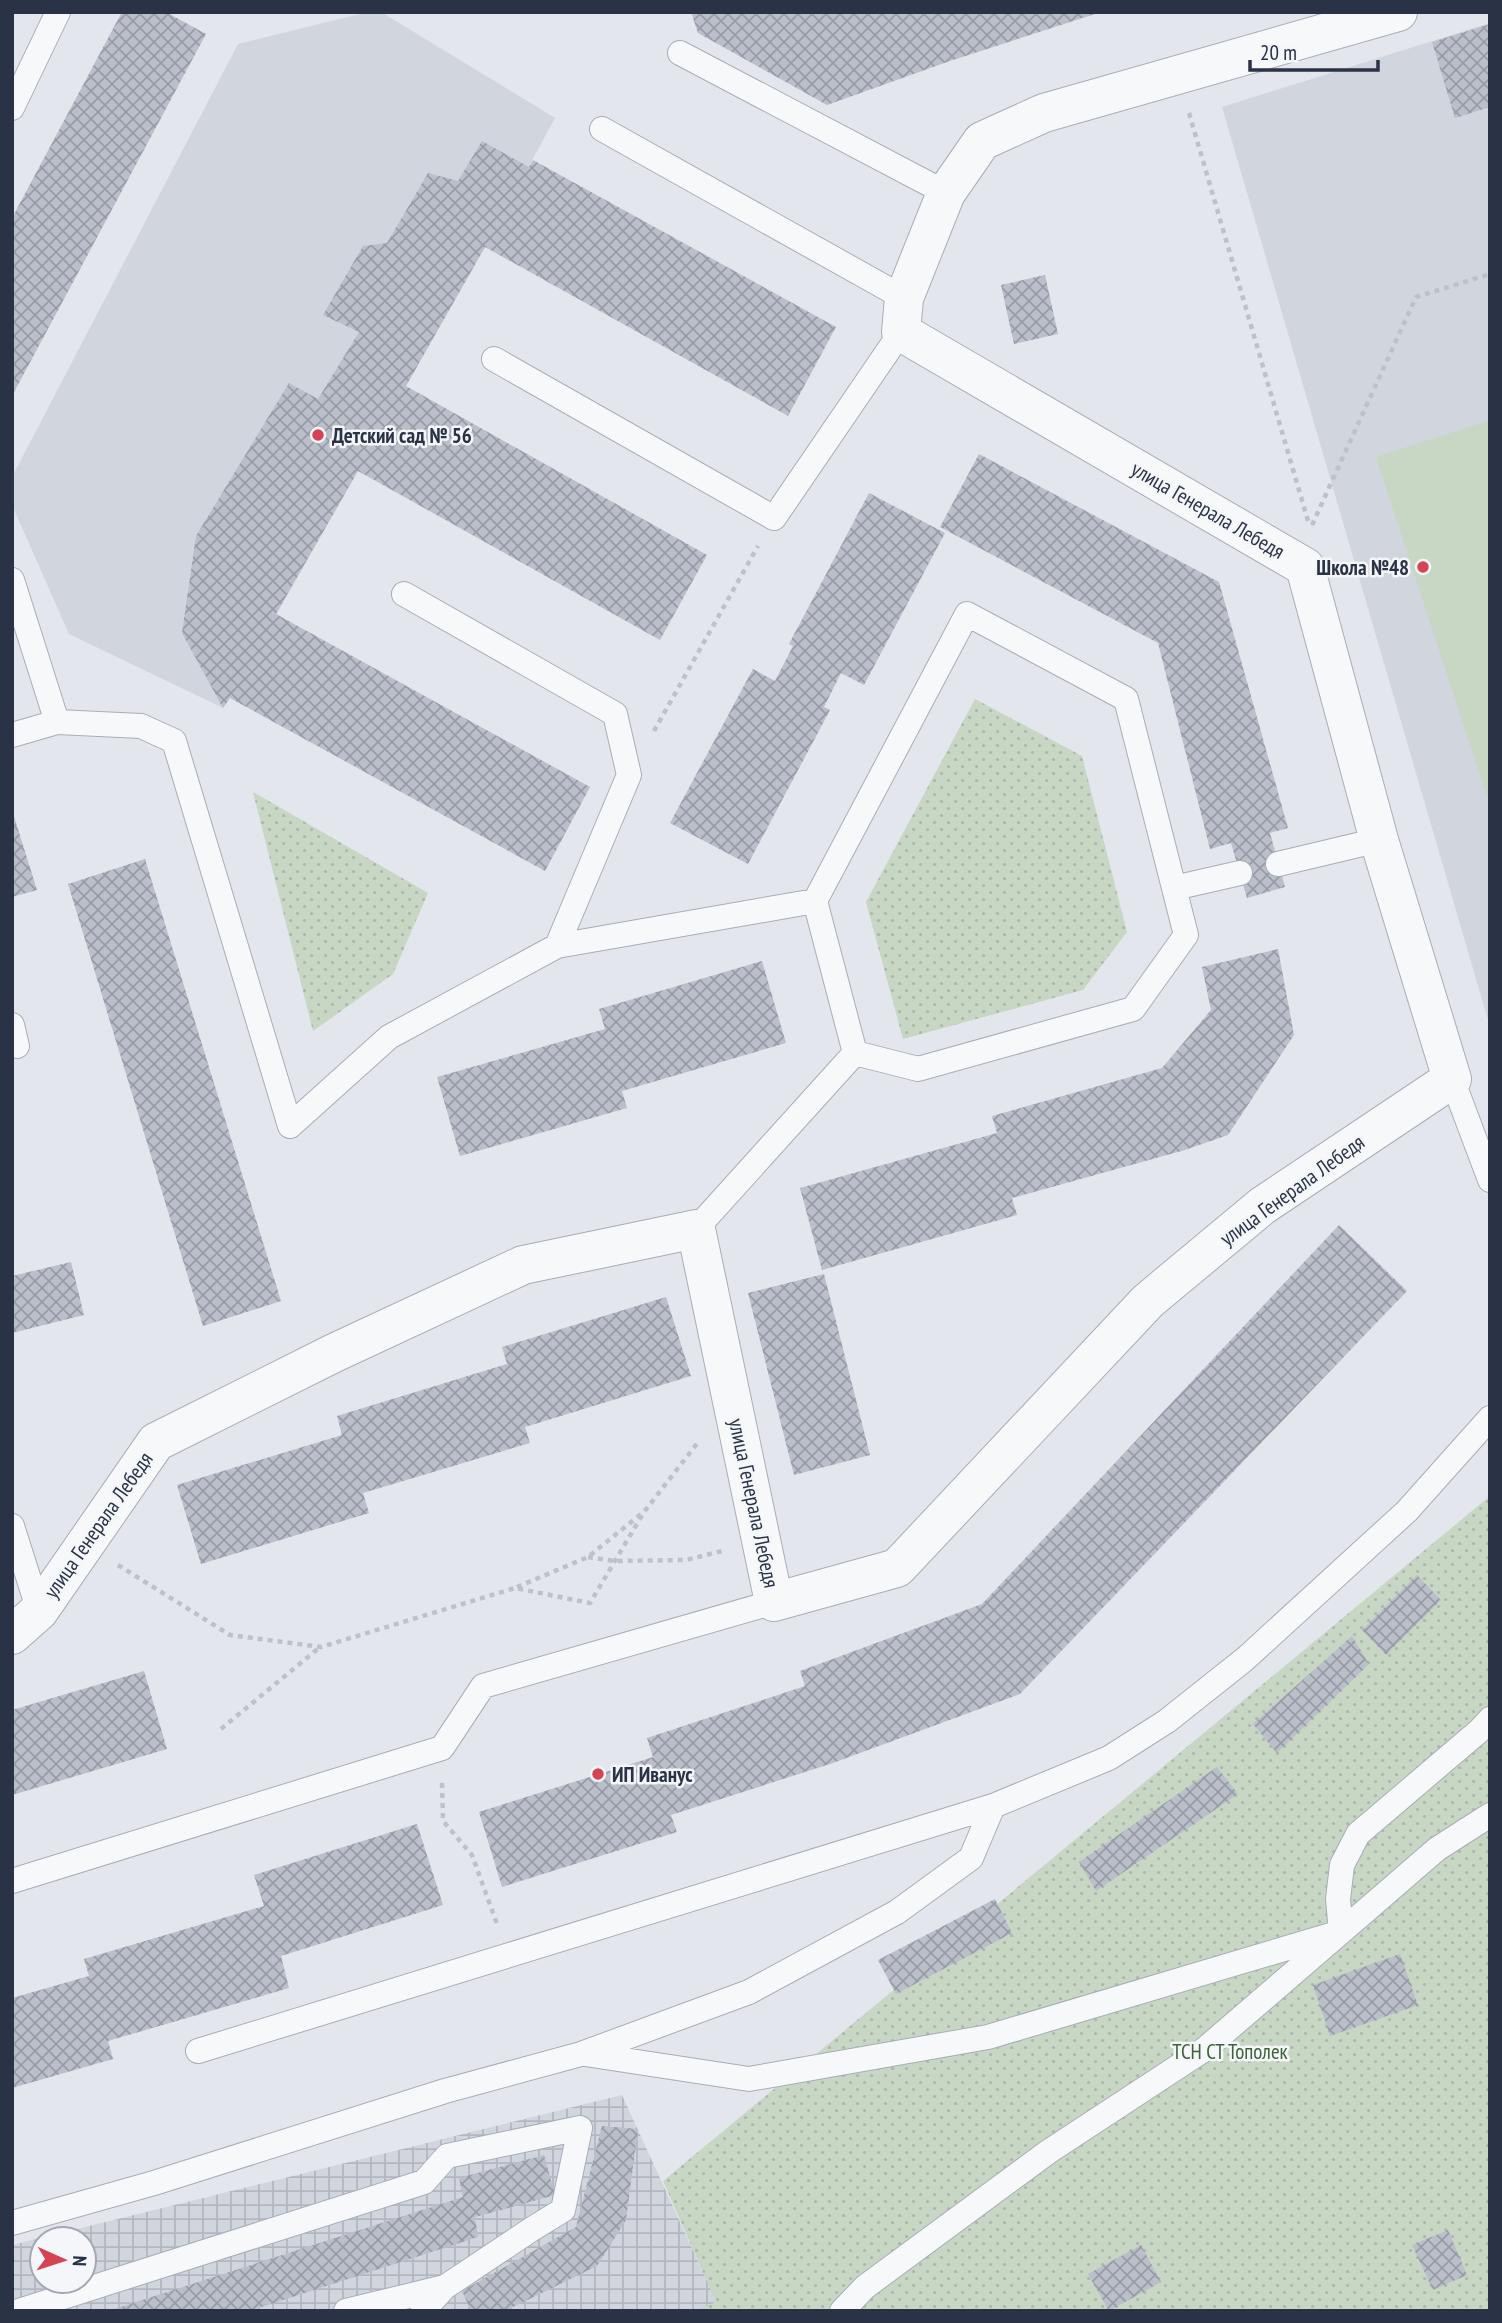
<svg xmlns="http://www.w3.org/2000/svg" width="1502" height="2323" font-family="'PT Sans Narrow',sans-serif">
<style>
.built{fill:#d1d5de}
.industrial{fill:url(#industrial-grid);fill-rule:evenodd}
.green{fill:url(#green-dots)}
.pitch{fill:#c8d6c4}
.building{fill:url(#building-cross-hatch)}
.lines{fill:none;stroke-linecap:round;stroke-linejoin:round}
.service-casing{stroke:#a8adb7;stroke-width:26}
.minor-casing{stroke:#a8adb7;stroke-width:40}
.path{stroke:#bec1c8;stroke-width:4.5;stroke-dasharray:5 5;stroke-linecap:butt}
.service{stroke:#f7f8fa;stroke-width:24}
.minor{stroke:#f7f8fa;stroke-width:38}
.poi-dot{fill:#d54452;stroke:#f4f6f9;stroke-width:2.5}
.labels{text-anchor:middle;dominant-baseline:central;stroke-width:5;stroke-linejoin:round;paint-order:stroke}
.poi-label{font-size:21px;font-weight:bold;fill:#2a3346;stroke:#f4f6f9;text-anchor:start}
.street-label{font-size:21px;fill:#2a3346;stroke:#f4f6f9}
.park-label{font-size:21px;fill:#3c6237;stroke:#f4f6f9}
</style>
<defs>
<pattern id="industrial-grid" width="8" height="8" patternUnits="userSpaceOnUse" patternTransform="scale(1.75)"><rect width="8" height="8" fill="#d1d5de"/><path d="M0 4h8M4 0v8" fill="none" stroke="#b4b7c0"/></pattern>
<pattern id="green-dots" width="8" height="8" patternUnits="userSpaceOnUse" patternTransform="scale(1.75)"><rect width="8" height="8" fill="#c8d6c4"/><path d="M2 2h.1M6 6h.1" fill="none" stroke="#acb8aa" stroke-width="1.8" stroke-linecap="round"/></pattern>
<pattern id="building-cross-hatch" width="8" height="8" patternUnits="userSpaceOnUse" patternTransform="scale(1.75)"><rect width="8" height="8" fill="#babfca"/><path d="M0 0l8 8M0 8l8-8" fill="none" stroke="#979ca6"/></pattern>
</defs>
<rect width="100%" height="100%" fill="#e3e6ec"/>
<!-- built -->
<path class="built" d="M368 12H381L555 118 485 247 223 708 69 634 12 505V477L238 44Z
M1490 23V1027L1222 107Z"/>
<!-- industrial -->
<path class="industrial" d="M622 2095 717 2303 694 2311H12V2245ZM42 2239H84V2281H42Z"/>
<!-- green -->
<path class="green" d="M975 699 1082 756 1127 932 1083 990 903 1039 866 902Z
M253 792 428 893 393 974 313 1031Z
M1490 1496V2311H694L716 2302 663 2181Z"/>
<!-- pitch -->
<path class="pitch" d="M1490 420V806L1376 457Z"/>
<!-- building -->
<path class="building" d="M122 12H166L206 34 12 396V218Z
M691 12H1098V13L950 61 827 105 698 33Z
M1490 24V107L1455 118 1432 42Z
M482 141 529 167 533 160 836 327 788 416 485 247 406 386 707 555 660 640 358 471 276 614 590 787 545 871 230 698 223 708 182 633 196 536 289 383 318 399 359 332 323 315 363 246 387 243 428 173 458 181Z
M1045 275 1058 334 1014 344 1001 285Z
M979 454 1219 582 1288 828 1270 833 1285 887 1247 898 1231 843 1210 849 1158 643 940 527Z
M869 493 945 533 864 685 841 673 824 707 830 710 748 864 670 823 753 669 775 681 793 646 789 644Z
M12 810 37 890 12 897Z
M145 859 281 1301 203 1326 68 884Z
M1278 949 1294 1035 1228 1135 1185 1150 1012 1198 1017 1215 822 1270 800 1188 997 1133 992 1116 1162 1068 1211 1010 1202 967Z
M762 961 786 1043 622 1091 627 1108 460 1156 437 1077 605 1029 599 1009Z
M1339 1225 1407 1291 1020 1694 833 1763 671 1815 677 1832 502 1887 479 1812 653 1757 647 1738 805 1686 800 1671 982 1604Z
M71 1262 84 1315 12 1333V1276Z
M824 1274 870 1455 794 1475 748 1293Z
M666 1297 691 1376 525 1427 530 1443 363 1493 369 1513 201 1564 177 1485 342 1435 337 1416 507 1364 502 1347Z
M1417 1575 1441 1600 1386 1655 1362 1630Z
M1352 1636 1369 1664 1277 1753 1253 1724Z
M144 1671 167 1749 12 1795V1710Z
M1217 1767 1238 1794 1096 1891 1079 1862Z
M417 1824 443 1905 281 1956 289 1988 108 2041 113 2059 12 2088V1998L89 1976 84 1959 264 1906 254 1875Z
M995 1899 1012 1933 896 1994 878 1960Z
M1400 1954 1418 2005 1330 2036 1313 1985Z
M602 2126 638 2129 626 2220 597 2266 505 2311H471L462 2291 576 2227Z
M544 2155 555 2195 475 2217 478 2237 249 2311H108L463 2197 459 2178Z
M1448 2230 1467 2275 1433 2290 1412 2245Z
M1141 2245 1161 2282 1109 2311 1088 2274Z"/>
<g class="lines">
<!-- service casing -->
<g class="service-casing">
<path id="service" d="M680 53 946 193
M12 108 58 12
M602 129 904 298
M494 359 774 518 901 332
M12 580 57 722
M12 735 57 722 141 726 174 741 290 1126 389 1037 557 946 629 775 615 714 404 594
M1278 864 1379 840
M557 946 815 901
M12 1025 17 1046
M855 1053 815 901 967 614 1126 699 1174 888
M855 1053 918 1069 1133 1009 1186 935 1174 888 1240 873
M1452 1079 1490 1180
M696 1229 855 1053
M12 1526 39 1611
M12 1881 442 1748 483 1686 774 1602
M198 2051 993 1806
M585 2054 749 2079 988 2037 1341 1932 1437 1849 1490 1815
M12 2223 154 2183 445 2091 581 2054 749 1992 897 1912 971 1858 993 1806 1109 1758 1167 1721 1245 1659 1407 1511 1490 1418
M19 2311 424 2182 447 2156 580 2128 563 2210 532 2229 445 2287 423 2311
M346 2311 445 2287
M842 2311 865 2287 1048 2152 1205 2049 1341 1932 1338 1899 1342 1865 1358 1834 1479 1731 1490 1719"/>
</g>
<!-- minor casing -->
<g class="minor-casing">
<path id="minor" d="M12 1635 39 1611 156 1442 334 1353 523 1265 696 1229 774 1602 897 1568 1148 1301 1262 1206 1452 1079 1379 840 1305 567 901 332 904 298 946 193 982 141 1044 113 1398 12"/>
</g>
<!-- path -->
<path class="path" d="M1189 113 1308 521
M1312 525 1416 297 1490 274
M654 731 758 546
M588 1557 615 1561 686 1560 722 1551
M118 1565 230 1635 321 1647 515 1588 590 1603 644 1512 699 1441
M517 1587 588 1557 641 1514
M221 1729 320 1647
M442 1783 443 1821 472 1855 497 1924"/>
<!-- service -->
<use href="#service" class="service"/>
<!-- minor -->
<use href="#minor" class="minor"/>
</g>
<!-- markers -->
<g class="poi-dot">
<circle cx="318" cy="435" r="7"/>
<circle cx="1423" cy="567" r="7"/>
<circle cx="598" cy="1774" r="7"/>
</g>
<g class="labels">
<!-- poi labels -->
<g class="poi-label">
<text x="332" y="435">Детский сад № 56</text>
<text x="1409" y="567" text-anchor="end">Школа №48</text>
<text x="612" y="1774">ИП Иванус</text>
</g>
<!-- street labels -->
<g class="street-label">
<text transform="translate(1208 510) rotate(30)">улица Генерала Лебедя</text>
<text transform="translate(1292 1190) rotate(-36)">улица Генерала Лебедя</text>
<text transform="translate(754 1503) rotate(78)">улица Генерала Лебедя</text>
<text transform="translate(98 1525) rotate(-55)">улица Генерала Лебедя</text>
</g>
<!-- park labels -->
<g class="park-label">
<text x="1230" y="2051">ТСН СТ Тополек</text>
</g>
</g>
<!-- border -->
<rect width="1502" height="2323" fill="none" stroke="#2a3346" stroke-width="28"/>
<!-- north arrow -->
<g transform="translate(63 2260) rotate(93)"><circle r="33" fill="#f4f6f9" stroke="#a3a8b1" stroke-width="2"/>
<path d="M0-5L12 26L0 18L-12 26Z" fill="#d54452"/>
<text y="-10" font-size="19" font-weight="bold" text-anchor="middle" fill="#2a3346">N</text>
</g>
<!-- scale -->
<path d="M1250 60v10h128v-10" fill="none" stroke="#2a3346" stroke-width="3.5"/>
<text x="1260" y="60" font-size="21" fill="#2a3346" stroke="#f4f6f9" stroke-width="5" paint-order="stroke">20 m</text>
</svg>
